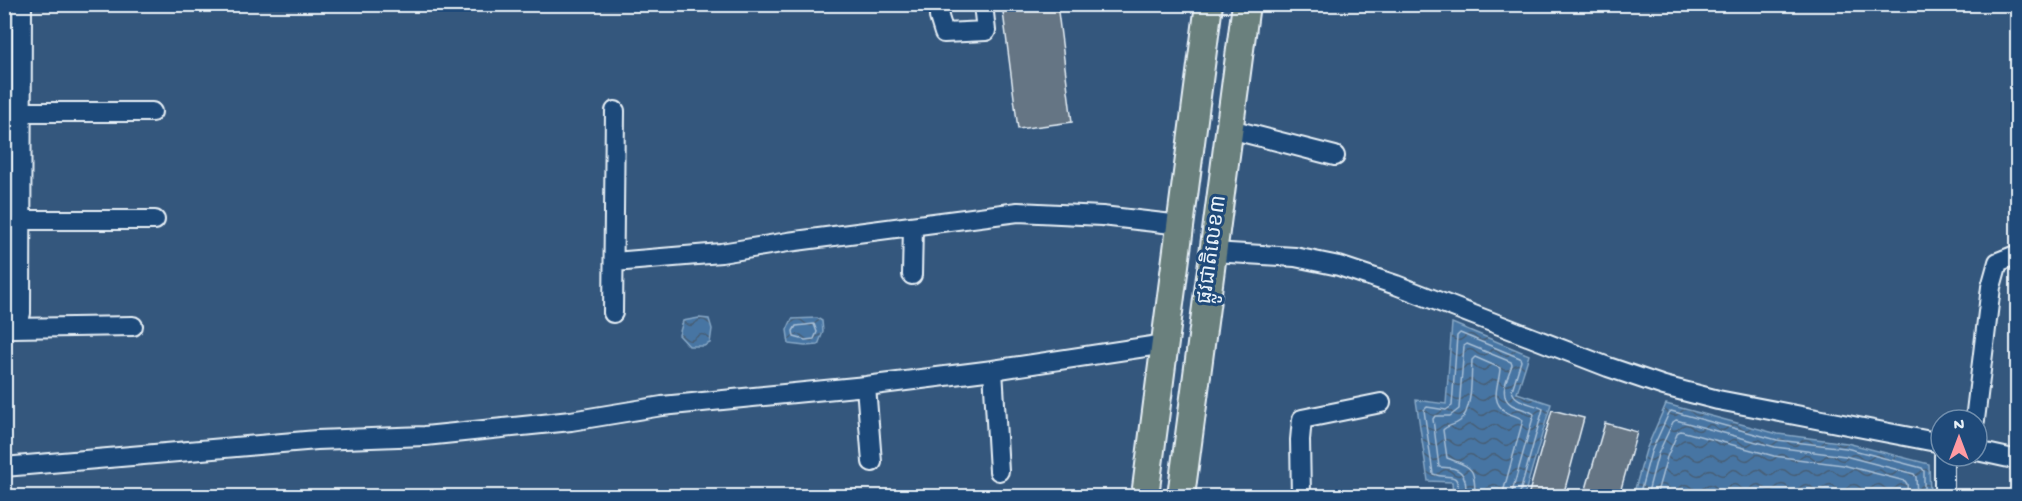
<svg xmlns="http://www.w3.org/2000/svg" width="2022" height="501" font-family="'Gochi Hand','Noto Sans Khmer',sans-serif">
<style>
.water{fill:url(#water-waves);stroke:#87a7c5;stroke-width:1.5}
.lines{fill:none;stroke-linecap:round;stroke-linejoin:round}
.shore{stroke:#a8bfd6;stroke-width:1.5}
.building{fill:#657584;stroke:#e8f1f8;stroke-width:1.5}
.minor-casing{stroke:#e8f1f8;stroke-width:22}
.highway-casing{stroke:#e8f1f8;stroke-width:30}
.minor{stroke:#1f4a7a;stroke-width:18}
.highway{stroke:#6a807d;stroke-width:26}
.labels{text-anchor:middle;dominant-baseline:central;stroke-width:6;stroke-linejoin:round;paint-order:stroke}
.street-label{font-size:21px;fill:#e8f1f8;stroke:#1f4a7a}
</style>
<defs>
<pattern id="water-waves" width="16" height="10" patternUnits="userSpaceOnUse" patternTransform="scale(1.5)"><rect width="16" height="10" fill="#4775a3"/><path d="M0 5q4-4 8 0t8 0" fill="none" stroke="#465e76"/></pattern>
</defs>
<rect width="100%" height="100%" fill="#34577d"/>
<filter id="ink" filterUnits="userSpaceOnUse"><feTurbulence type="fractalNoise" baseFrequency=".0167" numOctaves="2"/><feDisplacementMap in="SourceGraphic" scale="12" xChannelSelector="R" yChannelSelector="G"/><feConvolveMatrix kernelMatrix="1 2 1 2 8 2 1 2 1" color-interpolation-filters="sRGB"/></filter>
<g filter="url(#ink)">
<!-- water -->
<path class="water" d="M699 318 709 319 712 329 710 343 704 346H689L679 335 683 321Z
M817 318 822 321 823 332 818 345 805 346 789 344 787 330 792 319Z
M1452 323 1529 355 1517 393 1551 404 1524 496H1453L1452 482 1428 481 1416 400 1446 404Z
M1666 404 1778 434 1847 443 1929 464 1930 496H1633L1646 450Z"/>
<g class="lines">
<!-- shore -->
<path class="shore" d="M814 324 817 332 814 339 805 340 794 337 793 331 796 326Z
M1458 496C1459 468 1451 481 1433 474L1424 410 1427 407 1446 410 1452 406 1457 336 1460 333 1520 358 1521 361 1512 390C1514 403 1533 403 1543 409L1519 496
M1466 496C1466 486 1467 473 1455 469 1450 467 1444 468 1439 467L1433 419 1435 416H1450L1459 409 1464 346 1467 344 1511 362 1512 365C1508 377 1497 396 1512 405 1519 409 1527 409 1534 414L1511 496
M1475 496C1475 466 1472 468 1447 458L1443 430C1447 425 1454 426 1460 421 1473 410 1471 376 1472 360L1475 357 1500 368C1500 383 1488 400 1506 412 1511 415 1518 416 1523 420L1502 496
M1639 496 1651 452 1669 413 1671 411 1777 440 1846 448 1922 468 1924 471V496
M1647 496 1658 454 1673 422 1676 420 1775 447 1845 456 1914 474 1916 477 1917 496
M1656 496 1667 457 1678 432 1681 431 1774 456 1843 465 1905 481 1907 484 1908 496"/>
</g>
<!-- building -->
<path class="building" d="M1002 4H1057L1072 122 1018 129Z
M1552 410 1584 418 1563 496H1528Z
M1605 423 1637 432 1619 496H1584Z"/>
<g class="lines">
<!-- minor casing -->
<g class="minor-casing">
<path id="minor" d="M939 4V17L944 33 986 31 983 4
M21 112H152
M1230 129 1335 156
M21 220H155
M1213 252 1295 257 1339 266 1396 285 1608 367 1664 386 1718 400 1941 443
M614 262 721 253 788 242 1018 212 1102 216 1181 225
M912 275 913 226
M613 313 615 111
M12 328 133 326
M4 330C14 327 19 323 21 313L22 4
M993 370 999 471
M866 386 872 462
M1975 420 1991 287 1998 262 2018 254
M1977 451 2018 460
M4 467 317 440 425 436 571 421 662 406 866 386 993 370 1165 344
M1301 496 1300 440 1302 419 1381 403
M1944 496V456"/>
</g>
<!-- highway casing -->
<g class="highway-casing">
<path id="highway" d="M1145 496 1209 4
M1181 496 1246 4"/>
</g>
<!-- minor -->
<use href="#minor" class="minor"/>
<!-- highway -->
<use href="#highway" class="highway"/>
</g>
</g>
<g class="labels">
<!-- street labels -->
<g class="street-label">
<text transform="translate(1214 250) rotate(-82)">ផ្លូវជាតិលេខ៣</text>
</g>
</g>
<!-- margin -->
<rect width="2022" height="501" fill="none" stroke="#1f4a7a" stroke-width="24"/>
<rect x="12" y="12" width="1998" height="477" fill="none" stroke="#e8f1f8" stroke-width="2" filter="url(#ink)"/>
<!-- north arrow -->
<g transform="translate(1959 438)"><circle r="28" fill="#1f4a7a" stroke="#6f8dac" stroke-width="1.5"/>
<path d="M0-4.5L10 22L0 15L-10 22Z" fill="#ff9aa2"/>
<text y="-9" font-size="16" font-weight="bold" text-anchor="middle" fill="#e8f1f8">N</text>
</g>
</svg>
